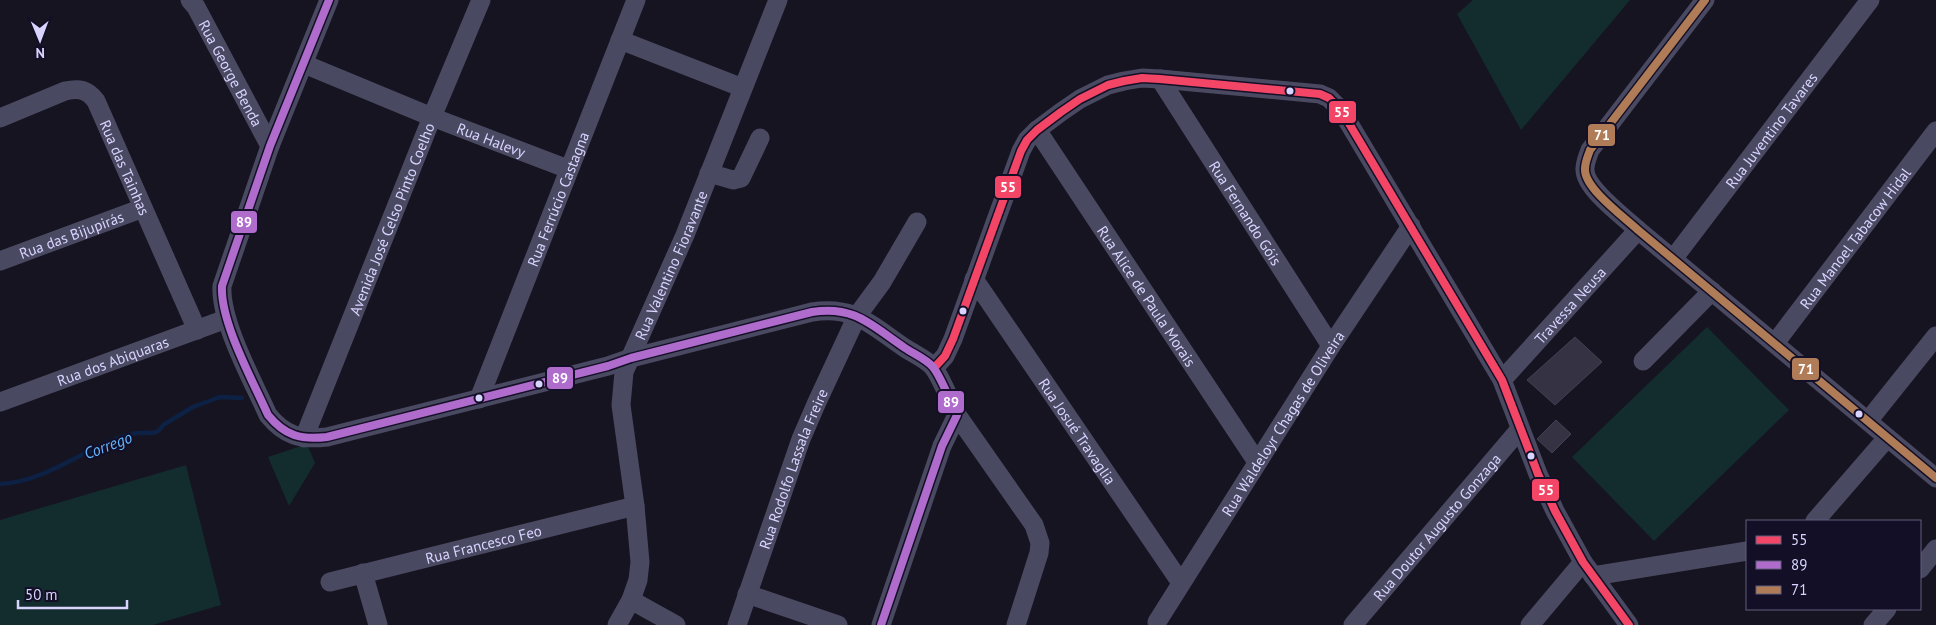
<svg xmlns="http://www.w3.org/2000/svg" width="1936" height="625" font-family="'PT Sans',sans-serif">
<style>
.green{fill:#132c2d}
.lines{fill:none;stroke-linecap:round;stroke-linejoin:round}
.stream{stroke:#0d2144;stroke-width:4.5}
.building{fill:#343243;stroke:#433f54}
.minor{stroke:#4a4962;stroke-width:19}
.bus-1-casing{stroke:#130f26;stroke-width:11}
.bus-2-casing{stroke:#130f26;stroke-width:11}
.bus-3-casing{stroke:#130f26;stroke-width:11}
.bus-1{stroke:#f34667;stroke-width:8}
.bus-2{stroke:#b06ccc;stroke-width:8}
.bus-3{stroke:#b07c57;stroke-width:8}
.bus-dot{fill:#d9d4ff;stroke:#130f26;stroke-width:2}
.labels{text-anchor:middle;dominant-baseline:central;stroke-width:4.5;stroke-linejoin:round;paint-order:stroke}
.street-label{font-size:15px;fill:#d9d4ff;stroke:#130f26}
.water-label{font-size:16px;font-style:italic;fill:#62b6ff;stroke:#130f26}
.line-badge{stroke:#130f26;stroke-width:2}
.badge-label{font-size:14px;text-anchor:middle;font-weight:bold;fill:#fff}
</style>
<rect width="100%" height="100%" fill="#161421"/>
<!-- green -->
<path class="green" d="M1473 0H1630L1521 130 1457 14Z
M1707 327 1789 410 1654 541 1572 457Z
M307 444 315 463 289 506 268 457Z
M186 465 221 605 153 625H0V520Z"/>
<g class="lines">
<!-- stream -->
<path class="stream" d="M0 484C44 482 81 451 121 437 127 435 134 433 140 433 150 432 157 436 163 425L193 407 220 397 242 398"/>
</g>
<!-- building -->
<path class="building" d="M1575 337 1602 362 1555 405 1527 380Z
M1556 420 1571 434 1552 453 1537 439Z"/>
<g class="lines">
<!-- minor -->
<g class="minor">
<path id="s1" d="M190 0 196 7 270 146"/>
<path d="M329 0 270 146 222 286C220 322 253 381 268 415 285 436 301 440 327 437L608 366 631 358 812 312C855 305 872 326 905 348 914 354 926 359 933 367 941 377 951 403 957 415L942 446 881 625"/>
<path d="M1705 0 1590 150C1588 156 1585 162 1585 169 1584 188 1624 217 1638 230L1936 478"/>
<path d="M620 40 743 88"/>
<path id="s2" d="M304 64 432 117 568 169"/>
<path id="s3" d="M1160 79 1331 346"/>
<path id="s4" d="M0 118 65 91C79 88 87 89 96 101L197 330"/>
<path id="s5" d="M1037 130 1257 462"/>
<path d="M709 173 733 180 741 178 760 138"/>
<path id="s6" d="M1673 259 1870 0"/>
<path id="s7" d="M0 261 143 208"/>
<path id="s8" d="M974 279 1181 583"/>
<path id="s9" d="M1775 343 1936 131"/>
<path d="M1643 361 1712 291"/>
<path d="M934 368 945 356 953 339 1021 151 1027 140 1037 130 1061 112 1080 99 1108 85 1124 81 1142 78 1160 79 1320 94 1329 98 1341 110 1502 380 1538 474 1555 511 1583 562 1629 625"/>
<path id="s10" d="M1502 380 1638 230"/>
<path id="s11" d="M479 399 636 0"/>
<path id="s12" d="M0 402 226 319"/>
<path d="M957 415 1034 525 1040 543 1039 553 1016 625"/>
<path d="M1868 421 1936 336"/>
<path id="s13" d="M304 438 432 117 481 0"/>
<path d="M1815 521 1887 438"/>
<path d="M1920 569 1936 549"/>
<path d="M363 573 378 625"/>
<path d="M1593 576 1747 551"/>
<path id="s14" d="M330 582 635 506"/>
<path d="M747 594 838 625"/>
<path d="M631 600 676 625"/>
<path id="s15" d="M1157 622 1331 346 1411 226"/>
<path id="s16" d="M617 625 631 600 638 580 640 562 635 506 621 405 624 372 685 235 778 0"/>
<path id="s17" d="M737 625 801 439 817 402 857 316 882 282 917 222"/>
<path id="s18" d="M1353 625 1520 429"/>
<path d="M1530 625 1583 562"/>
<path d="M1873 625 1887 609"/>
</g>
<!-- bus-1 casing -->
<g class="bus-1-casing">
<path id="bus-1" d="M934 368 945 356 953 339 1021 151 1027 140 1037 130 1061 112 1080 99 1108 85 1124 81 1142 78 1160 79 1320 94 1329 98 1341 110 1502 380 1538 474 1555 511 1583 562 1629 625"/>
</g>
<!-- bus-2 casing -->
<g class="bus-2-casing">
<path id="bus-2" d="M329 0 270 146 222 286C220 322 253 381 268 415 285 436 301 440 327 437L608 366 631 358 812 312C855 305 872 326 905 348 914 354 926 359 933 367 941 377 951 403 957 415L942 446 881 625"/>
</g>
<!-- bus-3 casing -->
<g class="bus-3-casing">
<path id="bus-3" d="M1705 0 1590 150C1588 156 1585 162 1585 169 1584 188 1624 217 1638 230L1936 478"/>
</g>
<!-- bus-1 -->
<use href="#bus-1" class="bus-1"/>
<!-- bus-2 -->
<use href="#bus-2" class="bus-2"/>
<!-- bus-3 -->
<use href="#bus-3" class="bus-3"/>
</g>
<!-- markers -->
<g class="bus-dot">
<circle cx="1290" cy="91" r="4.5"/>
<circle cx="963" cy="311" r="4.5"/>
<circle cx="539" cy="384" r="4.5"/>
<circle cx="479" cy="398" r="4.5"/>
<circle cx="1859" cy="414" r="4.5"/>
<circle cx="1531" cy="456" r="4.5"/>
</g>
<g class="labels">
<!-- street labels -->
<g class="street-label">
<text stroke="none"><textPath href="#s1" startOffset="84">Rua George Benda</textPath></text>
<text stroke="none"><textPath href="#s6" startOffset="162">Rua Juventino Tavares</textPath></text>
<text stroke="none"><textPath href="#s2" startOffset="202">Rua Halevy</textPath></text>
<text stroke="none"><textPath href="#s4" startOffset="178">Rua das Tainhas</textPath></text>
<text stroke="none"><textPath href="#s11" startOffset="215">Rua Ferrúcio Castagna</textPath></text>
<text stroke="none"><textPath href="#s3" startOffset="159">Rua Fernando Góis</textPath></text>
<text stroke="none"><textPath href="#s13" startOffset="236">Avenida José Celso Pinto Coelho</textPath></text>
<text stroke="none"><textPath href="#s7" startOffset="76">Rua das Bijupirás</textPath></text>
<text stroke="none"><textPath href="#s9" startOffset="132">Rua Manoel Tabacow Hidal</textPath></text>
<text stroke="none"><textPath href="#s16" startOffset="376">Rua Valentino Fioravante</textPath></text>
<text stroke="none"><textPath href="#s5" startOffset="199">Rua Alice de Paula Morais</textPath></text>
<text stroke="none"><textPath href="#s10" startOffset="101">Travessa Neusa</textPath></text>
<text stroke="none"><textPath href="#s12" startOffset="120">Rua dos Abiquaras</textPath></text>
<text stroke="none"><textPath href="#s15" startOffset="235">Rua Waldeloyr Chagas de Oliveira</textPath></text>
<text stroke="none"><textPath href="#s8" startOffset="184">Rua Josué Travaglia</textPath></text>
<text stroke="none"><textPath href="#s17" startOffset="166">Rua Rodolfo Lassala Freire</textPath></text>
<text stroke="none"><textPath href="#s18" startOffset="129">Rua Doutor Augusto Gonzaga</textPath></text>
<text stroke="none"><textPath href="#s14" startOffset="158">Rua Francesco Feo</textPath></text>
</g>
<!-- water labels -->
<g class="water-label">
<text transform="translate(108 445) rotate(-21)">Corrego</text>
</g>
</g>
<g class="line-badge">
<rect x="1328" y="100" width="29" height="24" rx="5" fill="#f34667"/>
<rect x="1587" y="123" width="29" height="24" rx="5" fill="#b07c57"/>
<rect x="994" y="175" width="28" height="24" rx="5" fill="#f34667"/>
<rect x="230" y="210" width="28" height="24" rx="5" fill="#b06ccc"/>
<rect x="1791" y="357" width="29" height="24" rx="5" fill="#b07c57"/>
<rect x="546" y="366" width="28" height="24" rx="5" fill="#b06ccc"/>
<rect x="937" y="390" width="28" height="24" rx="5" fill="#b06ccc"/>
<rect x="1531" y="478" width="29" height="24" rx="5" fill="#f34667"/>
</g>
<g class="badge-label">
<text x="1342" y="117">55</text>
<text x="1602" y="140">71</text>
<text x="1008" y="192">55</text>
<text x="244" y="227">89</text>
<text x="1806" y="374">71</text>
<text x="560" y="383">89</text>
<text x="951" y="407">89</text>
<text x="1546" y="495">55</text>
</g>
<!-- legend -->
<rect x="1746" y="520" width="175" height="90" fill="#130f26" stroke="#625e7d"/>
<rect x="1756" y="536" width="25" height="8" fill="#f34667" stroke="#625e7d"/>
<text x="1791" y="545" font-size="15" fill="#d9d4ff">55</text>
<rect x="1756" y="561" width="25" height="8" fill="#b06ccc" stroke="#625e7d"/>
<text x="1791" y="570" font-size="15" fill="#d9d4ff">89</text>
<rect x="1756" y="586" width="25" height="8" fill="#b07c57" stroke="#625e7d"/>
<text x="1791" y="595" font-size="15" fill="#d9d4ff">71</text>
<!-- north arrow -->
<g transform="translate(40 40) rotate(179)" stroke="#130f26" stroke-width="4" paint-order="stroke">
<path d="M0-4L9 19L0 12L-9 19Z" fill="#d9d4ff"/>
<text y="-8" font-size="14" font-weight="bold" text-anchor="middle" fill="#d9d4ff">N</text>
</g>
<!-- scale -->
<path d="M18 600v8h109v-8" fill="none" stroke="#d9d4ff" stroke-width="2.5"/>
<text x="25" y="600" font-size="15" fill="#d9d4ff" stroke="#130f26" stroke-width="4" paint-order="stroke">50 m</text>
</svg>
